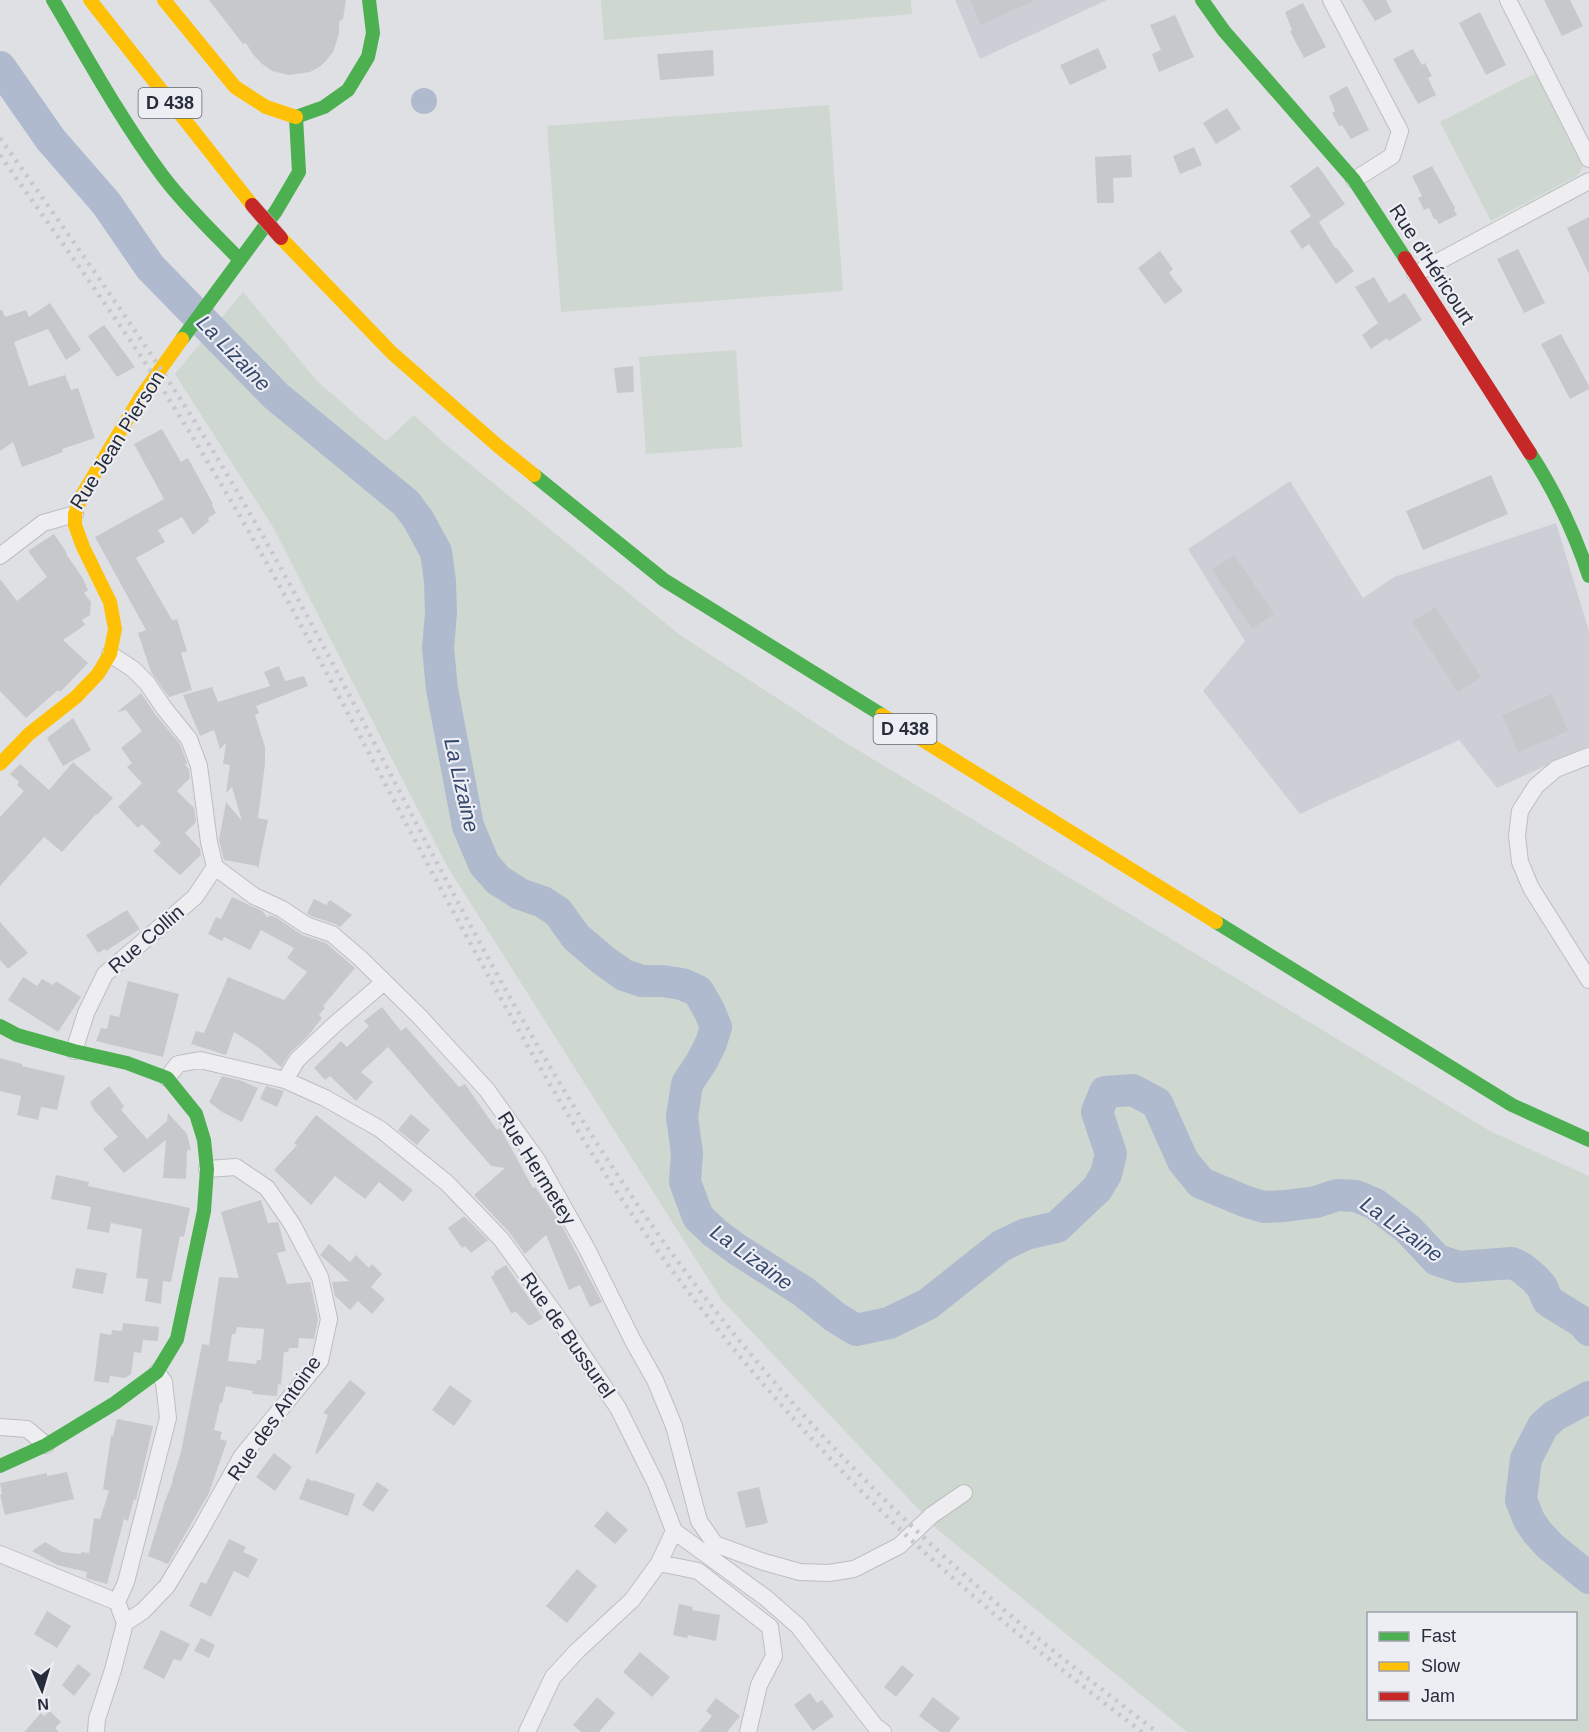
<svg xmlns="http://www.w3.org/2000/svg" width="1589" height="1732" font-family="Helvetica,sans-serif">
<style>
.built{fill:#cdcfd7}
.green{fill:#ced7d0;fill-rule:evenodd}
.water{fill:#afbace}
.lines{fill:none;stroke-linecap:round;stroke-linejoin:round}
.river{stroke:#afbace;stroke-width:32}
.building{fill:#c7c8cc;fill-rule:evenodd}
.street-casing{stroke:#bdbec2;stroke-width:18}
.street{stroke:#eeeef0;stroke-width:16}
.fast{stroke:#4caf50;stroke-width:14}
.slow{stroke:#ffc107;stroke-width:14}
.jam{stroke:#c62828;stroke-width:14}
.rail{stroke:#c7c8cb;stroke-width:4.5;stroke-dasharray:3 6;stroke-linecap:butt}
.jam-bridge-casing{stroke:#bbbdc1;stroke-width:15;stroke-linecap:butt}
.jam-bridge{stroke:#c62828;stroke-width:14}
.labels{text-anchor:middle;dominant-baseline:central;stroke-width:4.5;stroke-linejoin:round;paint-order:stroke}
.shield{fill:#eceef4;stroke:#636772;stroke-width:1.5}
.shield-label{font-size:18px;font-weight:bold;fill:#282d3b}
.street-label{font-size:20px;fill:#282d3b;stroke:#eceef4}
.water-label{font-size:21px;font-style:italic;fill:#35486c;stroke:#eceef4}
</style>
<rect width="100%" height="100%" fill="#dfe0e4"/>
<!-- built -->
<path class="built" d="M955 0H1107L980 59Z
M1290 481 1363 598 1394 577 1556 523 1589 631V746L1497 788 1459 740 1300 814 1203 691 1245 641 1188 549Z"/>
<!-- green -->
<path class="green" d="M601 0H911L912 14 604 40Z
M1538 72 1584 165 1577 176 1491 221 1440 122Z
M829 105 843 291 561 312 547 126Z
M243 292 318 382 386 441 414 415 444 443 680 635 846 743 1490 1131 1589 1176V1732H1187L938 1530 721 1299 447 866 273 527 175 374ZM1368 1614H1576V1718H1368Z
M736 350 742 447 646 454 639 357Z"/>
<!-- water -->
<path class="water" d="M411 101a13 13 0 1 1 26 0a13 13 0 1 1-26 0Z"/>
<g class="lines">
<!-- river -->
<path class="river" d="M0 67 51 140 106 203 150 267 276 396 406 503 418 519 436 552 440 581 441 613 438 648 442 689 468 826 484 864 498 880 520 894 543 902 558 912 576 937 603 960 624 975 642 981H662L682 984 698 991 709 1010 716 1027 711 1043 702 1061 687 1084 682 1117 687 1153 685 1182 698 1217 715 1233 738 1250 804 1292 835 1317 856 1330 889 1323 928 1304 1001 1246 1026 1234 1057 1227 1097 1189 1106 1174 1111 1154 1097 1112 1105 1092 1133 1090 1157 1103 1183 1161 1201 1183 1247 1202 1264 1207 1285 1206 1316 1202 1337 1195 1356 1196 1375 1204 1408 1229 1437 1260 1459 1267 1512 1263 1522 1268 1534 1278 1542 1287 1548 1301 1582 1322 1589 1330
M1589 1397 1554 1416 1543 1426 1526 1459 1521 1500 1529 1520 1537 1532 1550 1546 1589 1578"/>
</g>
<!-- building -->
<path class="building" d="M209 0H346L343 19 339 22V34L333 52 329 57 321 66 310 72 289 75 272 71 261 63 252 53 246 43 243 44Z
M970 0H1035L981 25Z
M1362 0H1386L1392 12 1375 21Z
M1544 0H1570L1583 26 1562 36Z
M1303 3 1326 47 1304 58 1290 31 1292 30 1285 12Z
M1480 12 1506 65 1486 75 1459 23Z
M1175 15 1194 57 1159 72 1152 54 1161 50 1150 25Z
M1098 48 1107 68 1070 85 1060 65Z
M1413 49 1422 65 1425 63 1432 76 1428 78 1436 95 1418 104 1393 59Z
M713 50 714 76 660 80 657 54Z
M1347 86 1369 130 1351 139 1342 125 1339 126 1332 113 1335 111 1329 96Z
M1227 108 1241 129 1216 144 1203 123Z
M1194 147 1202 165 1180 174 1173 156Z
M1131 155 1132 177 1113 178 1114 203H1097L1095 157Z
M1318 166 1345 204 1319 222 1335 248 1336 247 1354 271 1336 284 1309 244 1302 249 1290 231 1311 216 1290 186Z
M1432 166 1455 208 1454 210 1457 215 1439 224 1436 219H1434L1429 208 1424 210 1418 198 1422 196 1412 176Z
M1589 217V274L1567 228Z
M1518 249 1545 303 1524 313 1497 259Z
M1160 251 1173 269 1169 273 1183 291 1165 304 1138 268Z
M1374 277 1389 303 1405 293 1422 320 1389 341 1387 338 1371 349 1362 335 1378 323 1355 287Z
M50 303 81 350 66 360 48 329 14 342 29 386 65 375 71 390 78 388 95 438 62 449 63 452 22 467 13 442 0 451V310H2L5 317 26 310 29 317Z
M104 325 135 367 117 377 88 336Z
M1561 334 1589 386V389L1570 399 1541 344Z
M633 366 634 392 617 393 614 368Z
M162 429 181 462 188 458 213 504 212 505 216 513 208 518 209 521 193 535 182 517 158 530 165 542 136 558 172 620 177 619 187 651 181 653 192 690 169 697 151 672 138 633 146 630 95 537 164 499 134 444Z
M1491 475 1508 514 1423 550 1406 511Z
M54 534 67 553 66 554 82 577 88 590 84 593 91 602 90 615 82 620 85 625 63 640 88 663 66 686 60 692 58 690 26 718 0 691V579L17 601 47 577 28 551Z
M1234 555 1274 614 1252 629 1212 570Z
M1435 607 1481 677 1458 692 1412 622Z
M279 666 285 681 304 676 308 686 256 706 259 713 255 715 265 747V764L258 818 268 820 258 869 257 866 224 860 219 840 226 802 242 821 232 787 226 793 230 765 223 764 226 743 220 749 214 730 200 736 183 695 212 687 218 702 270 686 264 672Z
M141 693 155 714 180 744 187 763 185 765 189 769 190 778 177 791 194 808 196 822 185 833 200 849 201 855 180 875 153 851 161 843 142 824 138 828 118 807 142 783 127 767 132 763 121 748 142 731 126 710 117 712Z
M1552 694 1568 731 1518 752 1502 715Z
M73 718 91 750 63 766 47 738Z
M73 762 113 798 97 815 96 814 62 852 44 837 0 886V817L24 791 17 785 19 782 10 774 20 764 49 790Z
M232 897 262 911 268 918 269 915 277 918 302 935 326 943 355 968 323 1006 325 1008 319 1015 322 1018 308 1036 290 1053 281 1067 259 1048 234 1032 226 1055 191 1044 196 1031 204 1033 228 977 284 1000 307 972 287 958 294 948 261 930 250 950 224 937 222 941 208 934 216 917 221 919Z
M314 899 326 905 330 900 352 915 340 927 335 924 311 916 307 913Z
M127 910 140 929 106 951 105 949 98 953 86 935Z
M0 922 28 953 8 969 0 960Z
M23 977 37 986 42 979 53 985 56 981 81 997 58 1032 8 1000Z
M128 981 179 994 163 1057 96 1041 101 1028 107 1029 110 1015 119 1017Z
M382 1007 401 1031 406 1027 459 1087 465 1084 497 1130 500 1128 533 1188 535 1187 559 1220 602 1302 590 1307 580 1285 569 1290 546 1235 525 1254 509 1232 474 1195 505 1168 491 1166 388 1047 361 1072 373 1082 356 1101 330 1076 325 1080 314 1068 341 1041 347 1047 369 1026 364 1021Z
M0 1058 22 1064V1066L65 1076 57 1110 41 1107 38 1120 17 1115 21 1096 0 1091Z
M222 1076 242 1081 258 1088 242 1122 222 1112 209 1102Z
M109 1086 124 1106 121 1110 147 1139 167 1121 168 1113 187 1134 191 1150H187L186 1179 163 1178 166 1140 124 1173 103 1149 118 1137 94 1110 90 1102Z
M266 1086 284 1091 277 1107 260 1099Z
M411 1114 430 1130 417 1145 398 1130Z
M316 1115 413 1190 403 1202 379 1182 365 1199 335 1176 311 1205 274 1170 297 1145 294 1143Z
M56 1175 89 1182 88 1186 190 1208 184 1237 180 1236 171 1282 163 1281 161 1304 145 1301 148 1279 136 1278 142 1229 111 1223 109 1233 87 1229 91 1207 51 1199Z
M261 1200 268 1223 278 1222 286 1251 277 1253 287 1284 310 1282 318 1319 314 1339 299 1338 298 1348H289L288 1352H284L281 1385 278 1384 277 1396 252 1394 253 1391 226 1386 222 1403H220L214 1430 222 1432 220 1439 227 1441 209 1493 168 1564 148 1556 165 1501 173 1481H172L181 1452 202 1344 209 1345 219 1277 239 1278 221 1212ZM237 1327 264 1329 261 1360H257L256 1364 228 1361 232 1334H235Z
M464 1216 488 1240 471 1253 465 1246 462 1248 448 1228Z
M329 1244 350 1262 356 1255 369 1268 372 1264 382 1274 371 1287 385 1299 372 1314 358 1301 350 1310 335 1296 332 1282 349 1281 320 1255Z
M506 1265 543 1318 531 1325H528L516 1312 511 1313 491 1277 495 1274 494 1272Z
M76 1268 107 1273 103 1294 72 1288Z
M123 1323 159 1327 158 1341 143 1340 141 1353 134 1352 131 1374 125 1378 110 1376 109 1383 94 1381 100 1333 111 1335 112 1330 122 1331Z
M350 1380 366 1393 317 1454 315 1453 328 1415 323 1413Z
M450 1385 472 1401 454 1426 432 1410Z
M117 1419 153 1426 136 1500 134 1499 128 1521 124 1519 107 1584 86 1578 87 1572 57 1565 32 1551 45 1542 62 1552 81 1554V1552L89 1553 94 1518 100 1519 109 1491 103 1489 111 1436H113Z
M274 1453 292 1467 275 1491 256 1477Z
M67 1472 74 1499 5 1515 0 1495 2 1494 0 1483 47 1473V1476Z
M307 1478 313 1482V1480L355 1494 348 1516 299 1499Z
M377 1482 389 1490 373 1512 362 1505Z
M759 1487 768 1523 746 1528 737 1492Z
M607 1511 628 1530 615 1544 594 1526Z
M229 1539 246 1547 243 1552 258 1559 248 1578 234 1571 211 1617 189 1606 201 1582 206 1584Z
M577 1569 597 1586 567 1623 546 1606Z
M679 1604 693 1607 692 1610 720 1615 716 1641 688 1635 687 1638 673 1635Z
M47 1611 71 1626 57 1648 34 1634Z
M161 1630 190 1644 181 1661 174 1659 164 1679 143 1668Z
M201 1638 215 1645 209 1658 194 1651Z
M640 1652 670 1677 652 1697 623 1672Z
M78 1664 91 1674 74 1696 62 1685Z
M902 1665 914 1675 896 1697 884 1687Z
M810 1693 817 1703 822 1700 834 1716 813 1731 794 1705Z
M597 1697 615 1713 599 1732H581L573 1725Z
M933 1697 960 1718 949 1732H940L919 1716Z
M716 1698 740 1716 727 1732H699L712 1716 706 1711Z
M50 1711 61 1722 55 1728 59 1732H24L41 1713 44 1716Z"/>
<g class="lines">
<!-- street casing -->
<g class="street-casing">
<path id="street" d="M1331 0 1400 131 1392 156 1354 180
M1508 0 1589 159
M1415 274 1589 181
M0 556 43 523 75 514
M110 654 133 669 147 683 164 708 189 739 199 766 209 842 215 867 254 896 282 909 306 925 332 934 360 958 420 1017 487 1090 537 1160 587 1249 633 1341 655 1380 674 1426 699 1521 715 1544 764 1562 800 1572 829 1573 854 1569 899 1546 932 1515 964 1493
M1589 756 1556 769 1536 786 1520 811 1517 836 1520 862 1531 888 1589 980
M74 1051 86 1013 105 974 195 897 215 867
M167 1078 178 1064 200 1060 285 1080 325 1098 380 1129 447 1183 501 1239 556 1315 618 1408 656 1484 674 1531 766 1598 798 1626 875 1726 883 1732
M285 1080 297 1060 335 1024 384 982
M0 1427 27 1429 46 1445
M0 1554 117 1602
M659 1563 698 1571 770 1627 774 1656 759 1685 748 1732
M125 1623 143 1611 167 1586 200 1531 242 1456 320 1361 329 1319 320 1277 292 1224 267 1188 236 1167 207 1169
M96 1732 97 1719 113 1670 125 1623 117 1602 126 1582 168 1418 164 1382 157 1372
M527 1732 553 1677 577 1651 632 1600 659 1563 674 1531"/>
</g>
<!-- street -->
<use href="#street" class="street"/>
<!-- fast -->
<path class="fast" d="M53 0C88 59 121 120 162 175 185 206 214 233 240 260
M1202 0 1224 31 1354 180 1405 258
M296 117 324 107 348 90 368 57 373 33 369 0
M182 339 276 211 299 172 296 117
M1530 453C1556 493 1574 531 1589 576
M534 475 664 580 882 715
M1216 922 1512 1105 1589 1140
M0 1026 17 1035 74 1051 127 1063 167 1078 196 1114 204 1140 207 1169 204 1211 177 1339 157 1372 115 1403 46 1445 0 1466"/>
<!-- slow -->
<path class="slow" d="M90 0 252 205
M164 0 235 87 266 107 296 117
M281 238 392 353 498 446 534 475
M882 715 1216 922
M0 764 29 734 76 697 98 674 110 654 115 629 110 602 83 547 75 525V514L82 495 140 398 182 339"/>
<!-- jam -->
<path class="jam" d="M1405 258 1530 453"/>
<!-- rail -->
<path class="rail" d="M0 138C54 214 108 290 160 368 215 450 265 538 312 625 424 833 525 1049 663 1241 756 1371 866 1489 986 1594 1041 1643 1099 1687 1157 1732
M0 155C53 230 107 305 158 382 209 462 258 545 303 629 373 759 440 891 513 1020 558 1100 606 1180 660 1254 734 1355 817 1450 907 1536 981 1606 1061 1670 1142 1732"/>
<!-- jam-bridge casing -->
<g class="jam-bridge-casing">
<path id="jam-bridge" d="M252 205 281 238"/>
</g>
<!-- jam-bridge -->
<use href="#jam-bridge" class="jam-bridge"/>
</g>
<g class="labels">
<!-- shield labels -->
<g class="shield">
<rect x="138.5" y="88" width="63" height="30" rx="4.5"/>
<rect x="873.5" y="714" width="63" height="30" rx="4.5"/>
</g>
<g class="shield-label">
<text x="170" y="103">D 438</text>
<text x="905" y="729">D 438</text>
</g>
<!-- street labels -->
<g class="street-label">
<text transform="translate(1432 264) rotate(57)">Rue d'Héricourt</text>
<text transform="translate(117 440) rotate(-58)">Rue Jean Pierson</text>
<text transform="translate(146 939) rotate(-41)">Rue Collin</text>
<text transform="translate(537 1168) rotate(58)">Rue Hermetey</text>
<text transform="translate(568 1335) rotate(55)">Rue de Bussurel</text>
<text transform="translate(274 1418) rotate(-55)">Rue des Antoine</text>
</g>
<!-- water labels -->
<g class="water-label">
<text transform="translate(234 353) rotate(46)">La Lizaine</text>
<text transform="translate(462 785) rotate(77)">La Lizaine</text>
<text transform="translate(1402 1229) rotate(36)">La Lizaine</text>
<text transform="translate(752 1257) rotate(36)">La Lizaine</text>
</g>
</g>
<!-- legend -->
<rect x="1367" y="1612" width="210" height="108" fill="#eceef4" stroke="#9ea1aa" stroke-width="1.5"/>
<rect x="1379" y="1632" width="30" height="9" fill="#4caf50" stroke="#9ea1aa" stroke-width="1.5"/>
<text x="1421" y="1642" font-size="18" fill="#282d3b">Fast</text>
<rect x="1379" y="1662" width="30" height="9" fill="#ffc107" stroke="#9ea1aa" stroke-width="1.5"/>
<text x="1421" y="1672" font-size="18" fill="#282d3b">Slow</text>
<rect x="1379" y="1692" width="30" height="9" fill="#c62828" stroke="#9ea1aa" stroke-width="1.5"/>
<text x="1421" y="1702" font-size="18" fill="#282d3b">Jam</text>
<!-- north arrow -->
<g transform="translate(42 1690) rotate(176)" stroke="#eceef4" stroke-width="4.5" paint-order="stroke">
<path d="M0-4.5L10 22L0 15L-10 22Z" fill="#282d3b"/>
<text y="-9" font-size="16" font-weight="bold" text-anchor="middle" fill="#282d3b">N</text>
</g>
</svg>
